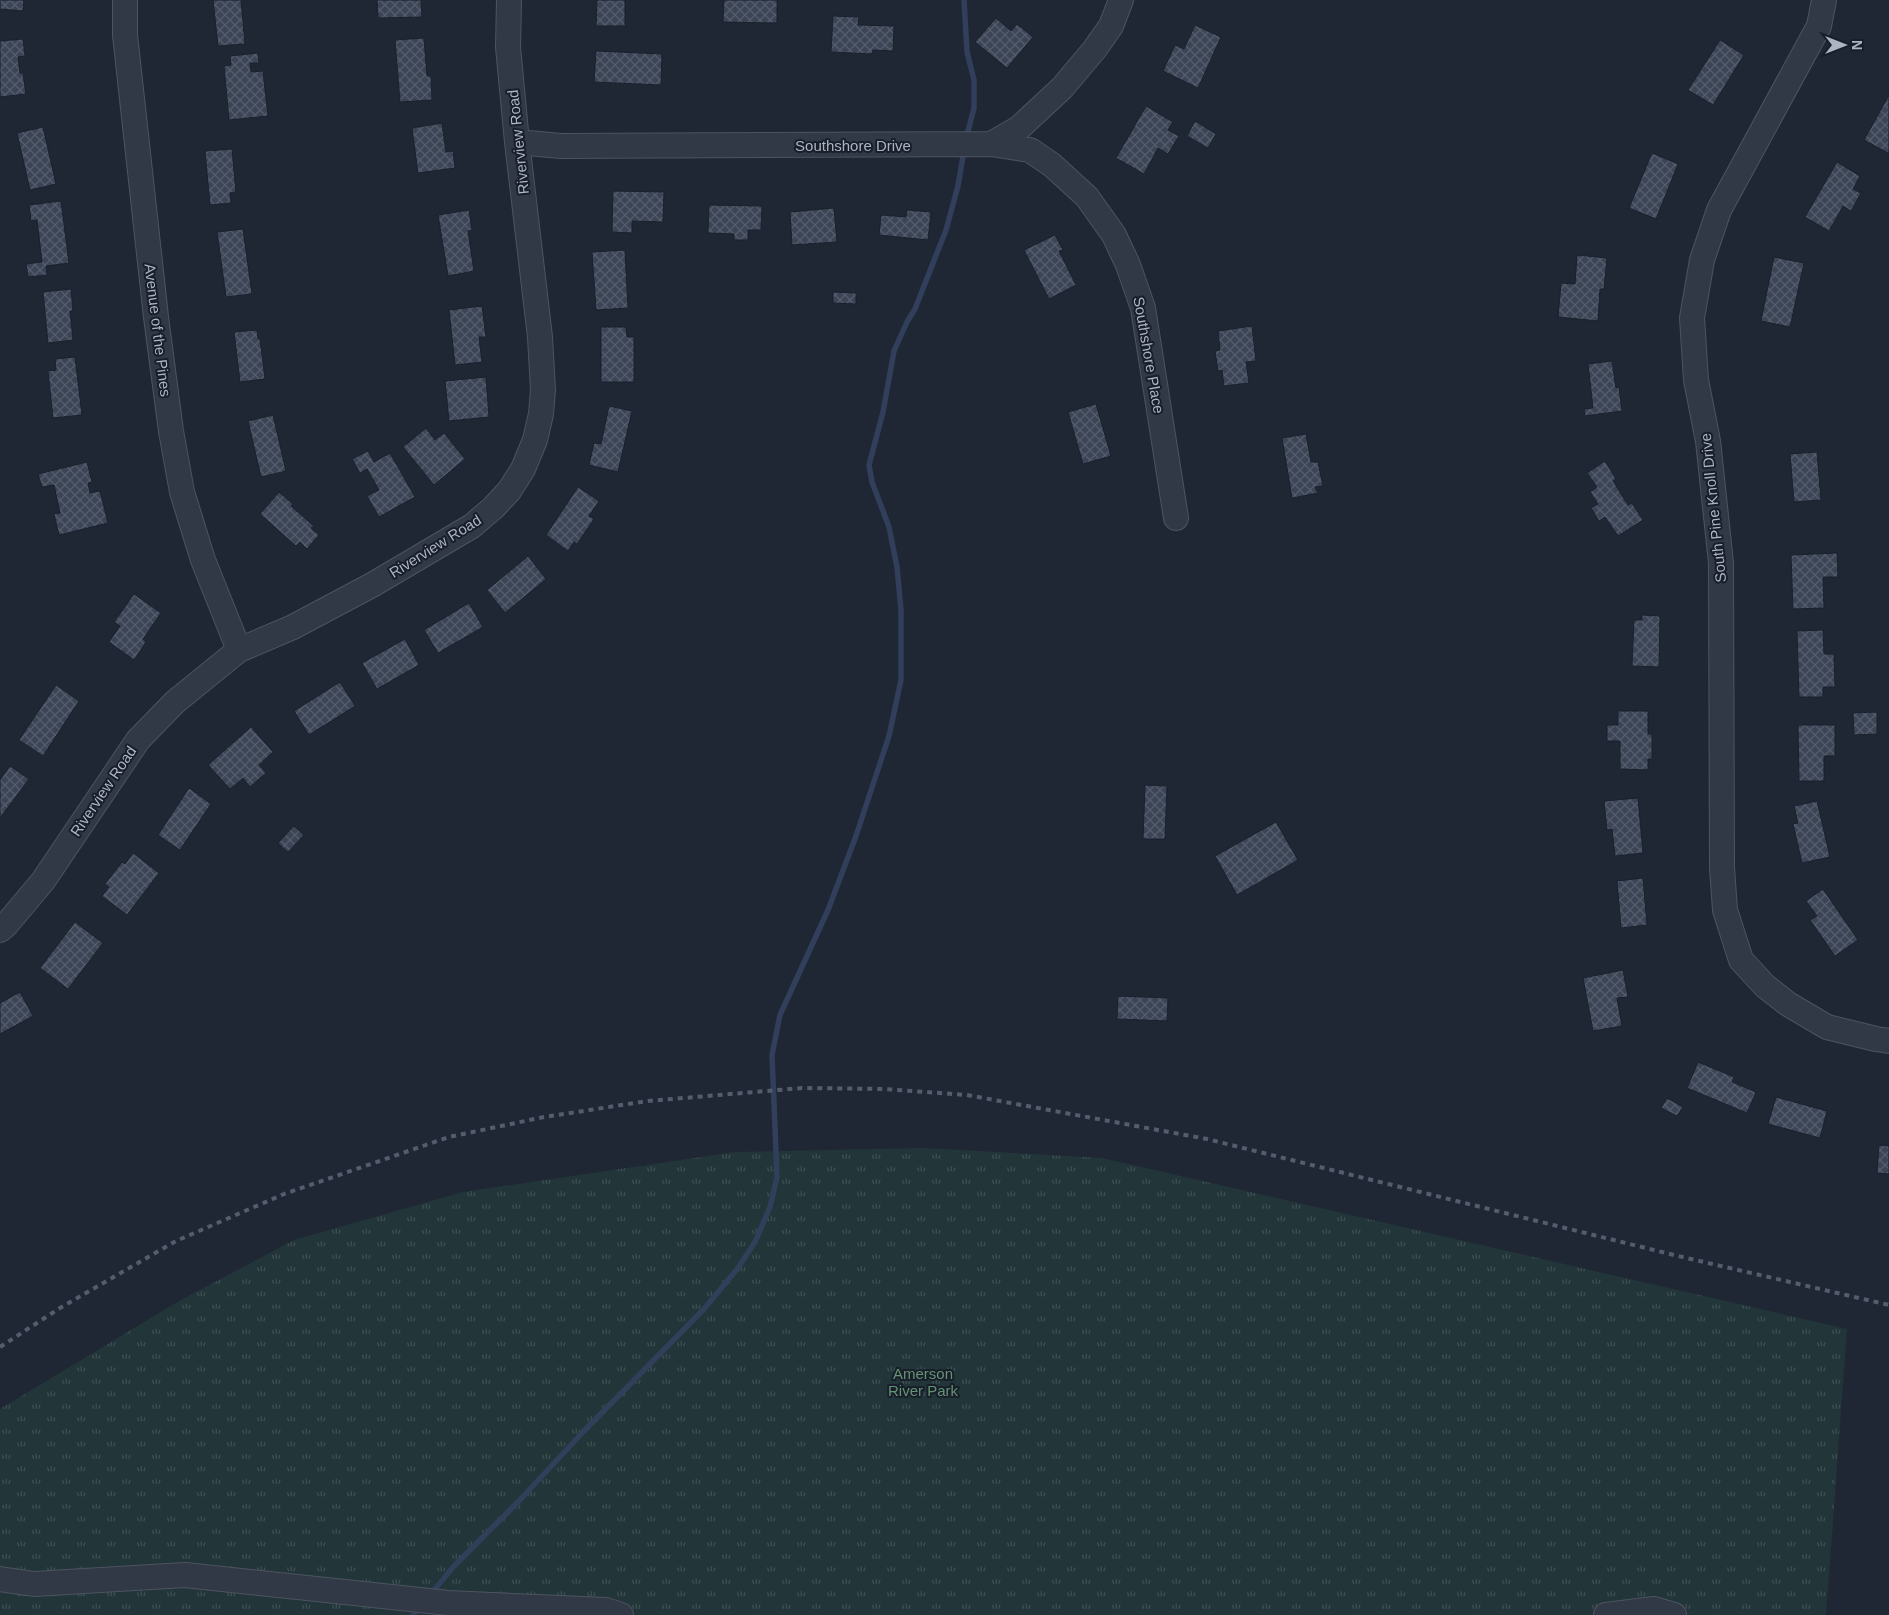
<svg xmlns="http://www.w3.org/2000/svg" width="1889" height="1615" font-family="Helvetica,sans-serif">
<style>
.park{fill:url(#park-tufts)}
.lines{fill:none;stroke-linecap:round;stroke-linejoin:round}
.stream{stroke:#313f5b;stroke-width:5.5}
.building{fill:url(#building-cross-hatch);stroke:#1a202c}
.minor-casing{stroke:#4d5461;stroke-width:26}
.minor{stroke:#323946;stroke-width:24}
.rail{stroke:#545d6d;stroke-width:4;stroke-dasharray:5 5;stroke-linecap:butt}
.labels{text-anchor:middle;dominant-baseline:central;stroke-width:4;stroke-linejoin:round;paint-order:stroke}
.street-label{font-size:15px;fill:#acb4c3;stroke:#181e2a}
.park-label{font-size:15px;fill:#659373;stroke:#181e2a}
</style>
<defs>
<pattern id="park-tufts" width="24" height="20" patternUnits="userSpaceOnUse" patternTransform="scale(1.25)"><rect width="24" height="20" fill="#223538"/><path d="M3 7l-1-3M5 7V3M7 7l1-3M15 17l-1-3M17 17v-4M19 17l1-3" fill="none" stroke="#3f5053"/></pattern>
<pattern id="building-cross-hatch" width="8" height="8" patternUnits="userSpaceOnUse" patternTransform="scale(1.25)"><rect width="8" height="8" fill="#3b4556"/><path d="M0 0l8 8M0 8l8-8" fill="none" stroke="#555d6d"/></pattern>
</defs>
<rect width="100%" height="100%" fill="#1f2735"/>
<!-- park -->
<path class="park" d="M923 1148 1102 1158 1847 1329 1826 1615H0V1409L179 1301 294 1240 463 1192 735 1152Z"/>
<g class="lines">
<!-- stream -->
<path class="stream" d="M964 0 967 52 974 80V108L966 139
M431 1594 454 1566 518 1502 583 1432 704 1309 738 1268 755 1242 770 1207 777 1177 772 1055 780 1015 828 910 856 836 889 736 901 680V610L897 567 889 527 872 482 869 465 883 412 894 351 907 322 915 309 946 230 958 186 964 150
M413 1615 420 1607"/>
</g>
<!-- building -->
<path class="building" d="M0 0H24L23 11 0 9Z
M213 0H241L245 44 218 46Z
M377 0H421L422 17 378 18Z
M597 0H625V26H596Z
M724 0H777V23L723 22Z
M833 16 859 17 858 25 894 26 893 51 873 50 872 54 831 52Z
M996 18 1011 31 1017 24 1033 37 1007 68 975 42Z
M1195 25 1221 37 1198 88 1163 71 1175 45 1184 49Z
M424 38 427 76H431L432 100 400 102 395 40Z
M23 39 25 56 18 57 20 73H23L26 94 0 97V41Z
M1720 40 1744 55 1713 105 1688 90Z
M596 51 662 54 661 85 594 82Z
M258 53 259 63H250L251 72 263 71 268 116 229 120 224 66 231 65 230 56Z
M1889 95V151L1888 153 1864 140Z
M1146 106 1173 122 1168 130 1179 136 1168 154 1158 148 1144 174 1116 158Z
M1195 121 1216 134 1208 148 1187 136Z
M442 123 446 152 453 151 455 168 418 173 412 128Z
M43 127 56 184 30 190 17 133Z
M232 149 236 192 230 193 231 203 210 205 205 151Z
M1652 153 1678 164 1656 219 1629 208Z
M1837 162 1860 176 1853 189 1861 193 1851 211 1843 206 1829 231 1805 217Z
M613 191 664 192 663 222 632 221V233L612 232Z
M61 201 69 263 46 266 47 275 28 277 26 264 42 262 37 220 31 221 29 205Z
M709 205 762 206 761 230H748V240H734V234L708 233Z
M834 208 837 242 792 245 790 212Z
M469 210 472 230 468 231 474 271 448 276 438 215Z
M907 210 931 212 928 240 879 235 881 215 906 217Z
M243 229 252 294 226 297 217 232Z
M1055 235 1063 250 1059 251 1076 285 1049 299 1024 250Z
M625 250 628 308 596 310 592 252Z
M1577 255 1607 258 1604 289H1600L1598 321 1558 317 1561 283 1575 284Z
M1774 257 1804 263 1790 327 1761 321Z
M71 289 73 311H70L73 340 48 343 43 292Z
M833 292 856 293V304L833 303Z
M482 306 486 337H479L482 362 455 365 449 310Z
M1252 326 1256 361 1246 362 1249 383 1224 386 1222 370 1218 371 1215 351 1220 350 1218 331Z
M601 327H626L627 337H634V382H601Z
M257 330 258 339H260L265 379 240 382 234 332Z
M75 357 82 415 53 418 48 371 56 370 55 359Z
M1612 361 1616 388 1619 387 1622 411 1585 416 1584 409 1593 408 1588 364Z
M486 377 489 417 449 421 445 381Z
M1096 404 1111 456 1083 464 1068 412Z
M609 406 632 411 618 472 589 465 594 443 601 444Z
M273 415 286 471 261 477 248 421Z
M426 428 435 440 444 433 465 459 434 485 403 447Z
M1306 434 1311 462H1318L1323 486 1315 487 1318 493 1292 498 1282 438Z
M368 451 374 462 390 453 415 497 379 517 367 496 379 490 367 469 360 473 352 459Z
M1817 452 1821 500 1794 502 1790 454Z
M1605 461 1616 479 1613 481 1628 505 1632 503 1643 520 1618 536 1605 517 1599 521 1591 508 1598 504 1590 492 1597 487 1587 473Z
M87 462 92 482 88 483 90 493 100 491 108 523 59 535 54 514 60 513 54 485 42 487 38 474Z
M578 487 599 501 589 516 594 519 577 544 574 542 568 551 546 535Z
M279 492 293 504 291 506 314 526 311 528 319 535 307 549 300 542 296 546 260 514Z
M1837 553 1838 577H1823L1824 608 1793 609 1791 555Z
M528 556 546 579 505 613 487 590Z
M134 594 161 613 143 639 146 642 134 660 109 642 120 626 114 622Z
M469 603 483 627 438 653 424 630Z
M1642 615 1660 616 1659 667 1632 666 1634 620H1642Z
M1823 630 1824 654H1834L1835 687H1823V697H1799L1797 631Z
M405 639 419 665 377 689 362 663Z
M340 682 355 706 309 735 294 711Z
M56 685 79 701 43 756 19 740Z
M1618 711H1648V734H1652V759H1648V770L1620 769V741H1607V725H1618Z
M1877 712V734L1854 735 1853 713Z
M1798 725H1835V756H1824V781H1799Z
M251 727 273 752 259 765 266 773 250 787 243 778 230 789 208 765Z
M10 766 29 779 0 818V780Z
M1145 785 1167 786 1165 839H1143Z
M189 788 211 804 180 850 158 835Z
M1638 798 1643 853 1615 856 1612 829 1607 830 1604 801Z
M1817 801 1830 857 1802 863 1793 824 1798 823 1794 806Z
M1276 822 1298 860 1237 895 1215 856Z
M294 826 304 835 288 852 278 843Z
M133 853 159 873 127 915 102 896 109 887 105 884 122 862 125 864Z
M1643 878 1647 925 1621 928 1617 881Z
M1823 889 1858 940 1835 956 1810 920 1817 916 1806 901Z
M75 922 103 943 68 989 40 968Z
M1623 970 1628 997 1617 998 1622 1026 1593 1031 1583 978Z
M20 992 33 1016 0 1034V1003Z
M1118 996 1168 998 1167 1021 1117 1019Z
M1698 1062 1734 1077 1732 1082 1756 1092 1747 1113 1687 1088Z
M1776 1097 1827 1111 1820 1138 1768 1124Z
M1667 1098 1683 1107 1677 1116 1661 1108Z
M1879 1145 1889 1146V1174L1877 1173Z"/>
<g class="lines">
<!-- minor casing -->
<g class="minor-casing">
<path id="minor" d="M125 0V35L156 317 171 431 182 492 203 560 239 650
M1824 0 1819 26 1719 210 1702 260 1692 318 1696 380 1708 441 1721 563 1722 868 1725 910 1741 960 1765 986 1788 1004 1827 1027 1876 1039 1889 1041
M517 142 561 146 991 144 1019 128 1062 88 1094 50 1111 26 1121 0
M991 144 1030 150 1052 165 1087 197 1114 235 1128 265 1143 308 1176 518
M0 930 6 925 43 881 138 740 175 702 239 650 293 627 372 585 472 526 493 508 509 491 523 469 535 440 541 414 543 390 540 337 517 142 508 47 509 0
M0 1579 34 1584 185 1575 448 1603 606 1610 621 1615
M1606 1615 1654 1609 1674 1615"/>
</g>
<!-- minor -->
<use href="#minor" class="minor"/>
<!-- rail -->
<path class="rail" d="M0 1347 60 1308 176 1241 284 1194 449 1137 544 1117 648 1101 802 1088 884 1089 967 1095 1207 1139 1678 1256 1889 1305"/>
</g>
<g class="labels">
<!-- street labels -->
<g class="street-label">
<text transform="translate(518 142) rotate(-96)">Riverview Road</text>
<text x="853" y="145">Southshore Drive</text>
<text transform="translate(158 330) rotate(83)">Avenue of the Pines</text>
<text transform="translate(1149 355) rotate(80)">Southshore Place</text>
<text transform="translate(1713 508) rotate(-96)">South Pine Knoll Drive</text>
<text transform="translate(435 546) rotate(-32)">Riverview Road</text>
<text transform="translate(103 791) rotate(-56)">Riverview Road</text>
</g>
<!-- park labels -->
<g class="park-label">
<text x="923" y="1373">Amerson<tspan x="923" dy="17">River Park</tspan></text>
</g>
</g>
<!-- north arrow -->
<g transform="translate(1844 45) rotate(90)" stroke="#181e2a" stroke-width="4" paint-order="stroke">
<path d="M0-4L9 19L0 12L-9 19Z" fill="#acb4c3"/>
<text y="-8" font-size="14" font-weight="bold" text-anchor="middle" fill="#acb4c3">N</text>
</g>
</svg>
